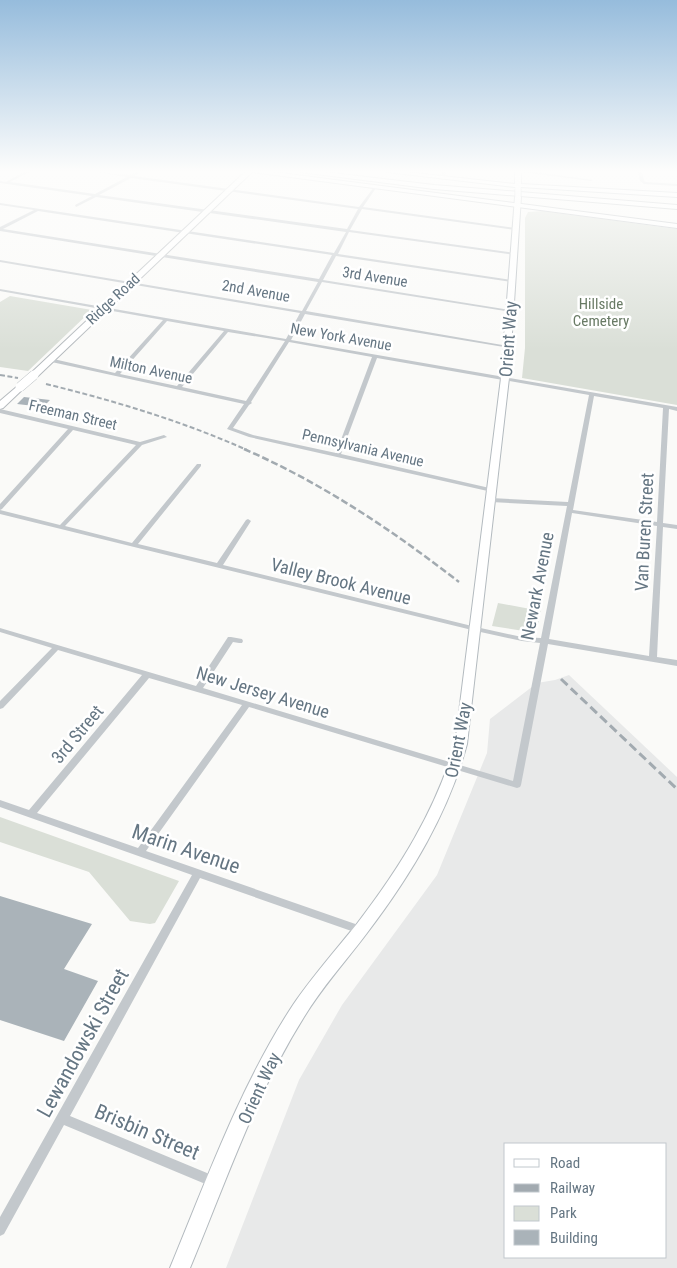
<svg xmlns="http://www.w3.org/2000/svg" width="677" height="1268" font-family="'Roboto Condensed',sans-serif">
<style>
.built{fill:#e8e9e9;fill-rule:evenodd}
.green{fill:#dadfd7}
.building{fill:#aab3b9}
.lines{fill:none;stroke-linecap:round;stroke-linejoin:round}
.secondary-casing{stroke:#b3babf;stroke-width:2}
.primary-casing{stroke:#b5babe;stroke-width:2}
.highway-casing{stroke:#b4b9bd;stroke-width:2}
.street{fill:#c3c8cc;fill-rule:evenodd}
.secondary{fill:#fff;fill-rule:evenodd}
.primary{fill:#fff;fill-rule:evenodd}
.highway{fill:#fff;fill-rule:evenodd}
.rail-far2{stroke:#a2aab0;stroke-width:2;stroke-dasharray:5 2.5;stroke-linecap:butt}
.rail-far1{stroke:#a2aab0;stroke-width:2.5;stroke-dasharray:7 3;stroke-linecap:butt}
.rail{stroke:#a2aab0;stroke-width:3;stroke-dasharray:9 4.5;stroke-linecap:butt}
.secondary-bridge-casing{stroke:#b3babf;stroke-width:7;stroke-linecap:butt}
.primary-bridge-casing{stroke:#b5babe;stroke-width:10;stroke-linecap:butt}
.secondary-bridge{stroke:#fff;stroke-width:5.5}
.primary-bridge{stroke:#fff;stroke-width:9}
.labels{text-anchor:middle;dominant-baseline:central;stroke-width:5;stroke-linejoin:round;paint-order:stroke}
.far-street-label{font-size:15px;fill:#657683;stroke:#fff}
.far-park-label{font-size:15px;fill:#687a64;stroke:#fff}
.street-label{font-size:18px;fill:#657683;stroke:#fff}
.near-street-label{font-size:21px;fill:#657683;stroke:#fff}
</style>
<rect width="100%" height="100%" fill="#fafaf8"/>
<!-- built -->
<path class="built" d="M569 675 677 777V1268H226L299 1080 342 1005 437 875 487 753 490 719 537 683 555 680ZM506 1144H666V1257H506Z"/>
<!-- green -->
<path class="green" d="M543 211 677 229V405L522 378 525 348V218L528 212Z
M10 296 92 310 28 371 0 367V302Z
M498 603 541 611 536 633 492 626Z
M0 817 179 881 155 923 150 924 130 921 89 872 0 842Z"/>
<!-- building -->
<path class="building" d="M24 397 50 400 43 407 17 404Z
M0 896 92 924 64 969 98 981 64 1041 0 1020Z"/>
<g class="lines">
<!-- secondary casing -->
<g class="secondary-casing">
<path id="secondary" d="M387 172H406L515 184V172H521V184L677 193V197L521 187 518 191 515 187Z
M518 195 521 197 509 378 467 744C448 814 411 875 367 933 346 961 322 987 304 1017 255 1095 225 1184 190 1268H170C206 1181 241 1084 293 1005 312 977 335 951 356 925 399 869 435 812 455 744L501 378 515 197Z"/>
</g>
<!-- primary casing -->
<g class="primary-casing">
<path id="primary" d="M245 172H252L37 377H31V373Z
M253 172H273L677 224V228Z
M20 384 24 387 23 389 3 408 0 409V401Z"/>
</g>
<!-- highway casing -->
<g class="highway-casing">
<path id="highway" d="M300 172H324L434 185 677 205V209L434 189Z"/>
</g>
<!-- street -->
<path class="street" d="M24 172H29L10 182 95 194 127 177 97 172C107 172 117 175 128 175 132 175 135 172 140 172L134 176 359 207 374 187 376 188 363 207 516 228 517 229 515 230 362 209 350 230 515 253 517 254 515 255 349 232 338 254 512 280 514 281 512 282 336 256 323 280 510 310H512V312L322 282 306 311 508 346 510 347V348L305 314 291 340 677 407V411L669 409 663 523 677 525V529L663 527 657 657 677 660V666L548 644 521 785 520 787 517 788 249 707 146 851 364 927 365 930 364 933 360 934 200 878 70 1116 219 1178 221 1182 219 1186 215 1188 64 1125 4 1234 0 1236V1217L192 875 0 807V800L29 810 142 675 58 650 3 708 0 709V701L52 648 0 632V628L196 686 228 637H231L242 639 243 641 242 643H239L233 642 203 688 513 781 540 643 522 641 476 631 0 514V510L60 525 136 445 73 430 2 509 0 510V504L68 429 0 413V409L140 442 164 435 167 437 142 445 65 526 132 543 197 464H201V466L138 544 217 563 246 520 248 519 251 521 223 565 476 627 522 637 541 638 567 506 491 502 488 500 491 498 568 502 589 395 377 358 341 454 494 489V491L492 492 249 437 227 429 244 404 47 361V359L49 358 115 373 163 320 0 291V289L286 339 300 313 0 262V260L302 311 318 282 0 231V227L34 210 0 205V203L334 253 346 232 96 197 76 207 75 205 92 196 0 183V181L6 182ZM131 178 358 209 347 229 99 195ZM38 211 332 255 319 279 3 229ZM167 321 224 331 177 386 120 374ZM228 332 285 341 246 401 182 387ZM289 342 372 357 336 453 253 435 233 428 249 405 252 403 251 402ZM594 396 663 408 657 522 573 510ZM572 513 657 526 649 656 549 639ZM149 678 242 705 138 848 37 813Z
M442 172H446L445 179 443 180 441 179Z
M521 172H535L593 180 591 181Z
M638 172H642L644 181 646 182 677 184V186L644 184 640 181Z"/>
<!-- secondary -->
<use href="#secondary" class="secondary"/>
<!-- primary -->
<use href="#primary" class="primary"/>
<!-- highway -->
<use href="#highway" class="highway"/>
<!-- rail-far2 -->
<path class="rail-far2" d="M0 375 18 378
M46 384C115 401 182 421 247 450"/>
<!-- rail-far1 -->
<path class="rail-far1" d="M244 449C322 483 392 530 459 582"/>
<!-- rail -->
<path class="rail" d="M561 679 677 789"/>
<!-- secondary-bridge casing -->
<g class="secondary-bridge-casing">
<path id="secondary-bridge" d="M518 189V197"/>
</g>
<!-- primary-bridge casing -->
<g class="primary-bridge-casing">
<path id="primary-bridge" d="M20 387 34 375"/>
</g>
<!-- secondary-bridge -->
<use href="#secondary-bridge" class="secondary-bridge"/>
<!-- primary-bridge -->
<use href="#primary-bridge" class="primary-bridge"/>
</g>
<!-- sky -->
<linearGradient id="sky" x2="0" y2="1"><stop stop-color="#96bcdc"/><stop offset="0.49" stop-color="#fdfdfc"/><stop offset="1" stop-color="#fdfdfc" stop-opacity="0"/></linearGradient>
<rect width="677" height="350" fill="url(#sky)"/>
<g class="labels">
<!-- far-street labels -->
<g class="far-street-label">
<text transform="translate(375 277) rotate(9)">3rd Avenue</text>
<text transform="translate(256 291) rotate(10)">2nd Avenue</text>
<text transform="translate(113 299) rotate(-43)">Ridge Road</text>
<text transform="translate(341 337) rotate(10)">New York Avenue</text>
<text transform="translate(151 370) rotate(12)">Milton Avenue</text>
<text transform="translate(73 415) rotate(13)">Freeman Street</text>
<text transform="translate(363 448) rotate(13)">Pennsylvania Avenue</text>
</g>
<!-- far-park labels -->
<g class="far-park-label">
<text x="601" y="304">Hillside<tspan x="601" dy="17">Cemetery</tspan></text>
</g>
<!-- street labels -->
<g class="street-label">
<text transform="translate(508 339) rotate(-86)">Orient Way</text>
<text transform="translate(644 532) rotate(-87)">Van Buren Street</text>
<text transform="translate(341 581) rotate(14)">Valley Brook Avenue</text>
<text transform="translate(537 586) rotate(-79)">Newark Avenue</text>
<text transform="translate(263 692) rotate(17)">New Jersey Avenue</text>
<text transform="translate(77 734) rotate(-50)">3rd Street</text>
<text transform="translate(458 740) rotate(-79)">Orient Way</text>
<text transform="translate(259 1088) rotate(-65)">Orient Way</text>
</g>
<!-- near-street labels -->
<g class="near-street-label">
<text transform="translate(186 849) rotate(19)">Marin Avenue</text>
<text transform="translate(83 1043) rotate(-61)">Lewandowski Street</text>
<text transform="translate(147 1132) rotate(23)">Brisbin Street</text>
</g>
</g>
<!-- legend -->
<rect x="504" y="1143" width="162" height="115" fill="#ffffff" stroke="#c1c8cd"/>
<rect x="514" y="1159" width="25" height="8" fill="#ffffff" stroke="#c1c8cd"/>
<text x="550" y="1168" font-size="15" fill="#657683">Road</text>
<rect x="514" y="1184" width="25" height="8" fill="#a2aab0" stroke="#c1c8cd"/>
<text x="550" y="1193" font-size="15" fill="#657683">Railway</text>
<rect x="514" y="1206" width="25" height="15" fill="#dadfd7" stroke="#c1c8cd"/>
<text x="550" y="1218" font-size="15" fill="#657683">Park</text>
<rect x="514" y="1230" width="25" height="15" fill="#aab3b9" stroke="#c1c8cd"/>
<text x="550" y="1243" font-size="15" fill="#657683">Building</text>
</svg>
